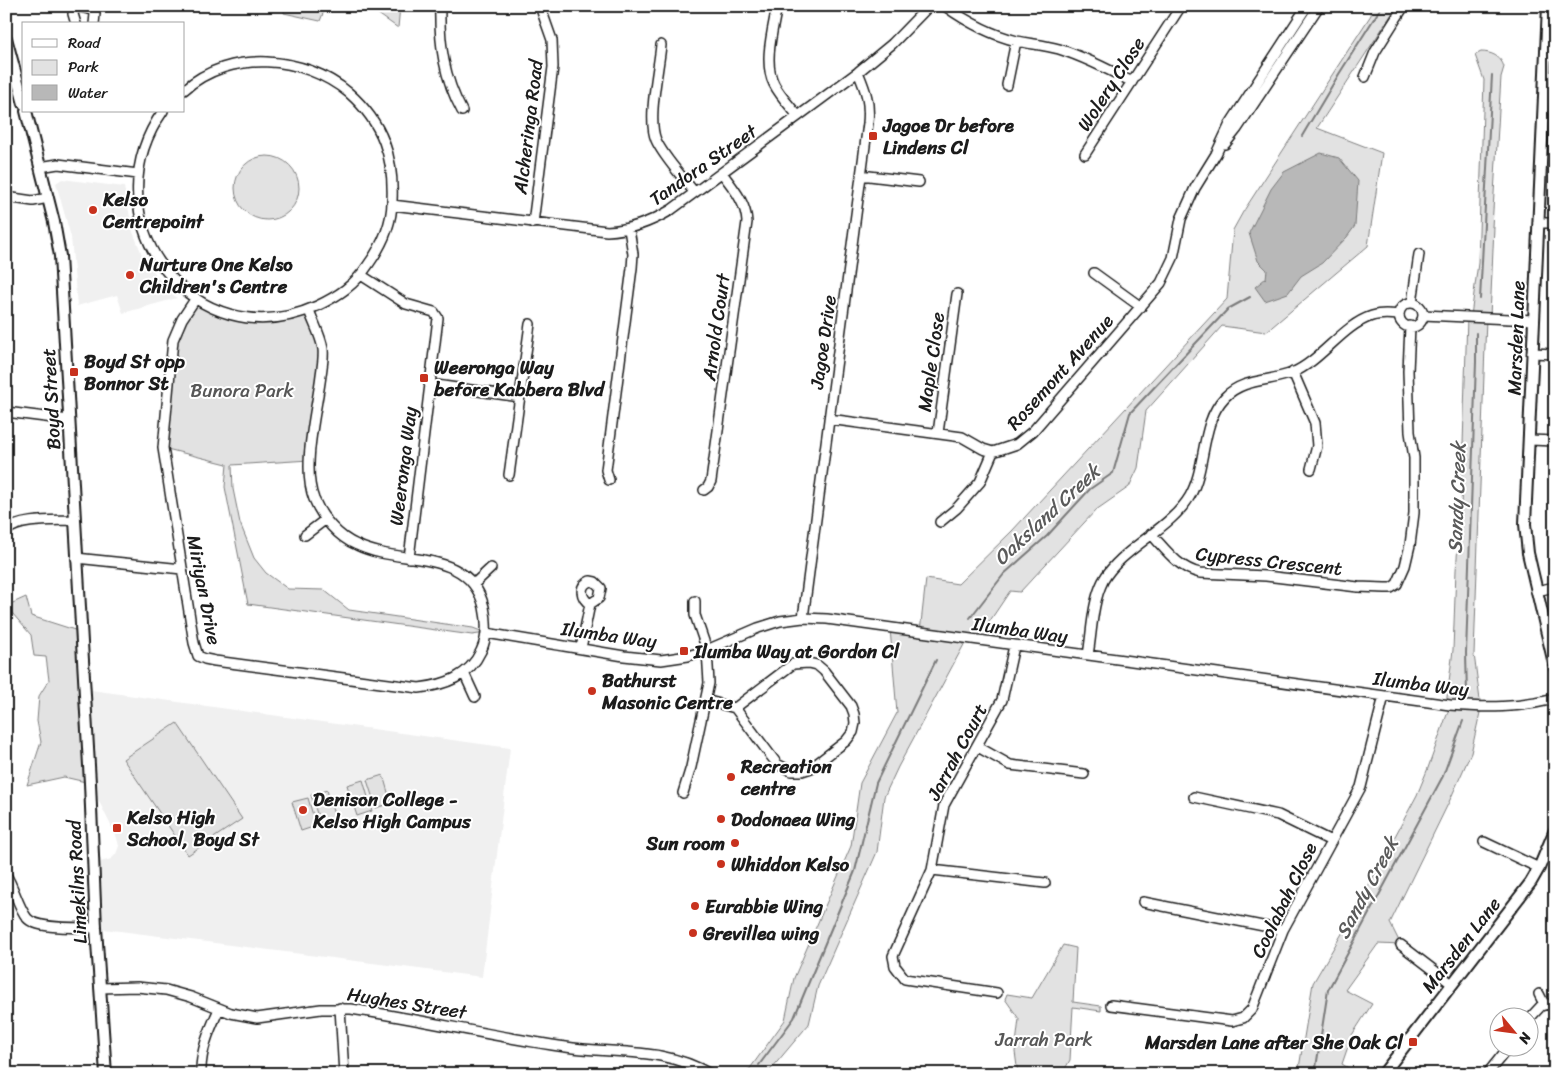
<svg xmlns="http://www.w3.org/2000/svg" width="1561" height="1080" font-family="Sriracha,sans-serif">
<style>
.built{fill:#f0f0f0}
.green{fill:#e2e2e2;stroke:#7f7f7f}
.water{fill:#b8b8b8;stroke:#7a7a7a}
.lines{fill:none;stroke-linecap:round;stroke-linejoin:round}
.stream{stroke:#7a7a7a;stroke-width:2}
.minor-casing{stroke:#1c1c1c;stroke-width:12}
.major-casing{stroke:#1c1c1c;stroke-width:14}
.minor{stroke:#fff;stroke-width:9}
.major{stroke:#fff;stroke-width:10}
.poi-dot{fill:#c8321e;stroke:#fff;stroke-width:2}
.labels{text-anchor:middle;dominant-baseline:central;stroke-width:4;stroke-linejoin:round;paint-order:stroke}
.street-label{font-size:19px;fill:#1c1c1c;stroke:#fff}
.poi-label{font-size:19px;font-weight:bold;fill:#1c1c1c;stroke:#fff;text-anchor:start}
.park-label{font-size:19px;fill:#575757;stroke:#fff}
.water-label{font-size:20px;font-style:italic;fill:#5a5a5a;stroke:#fff}
</style>
<rect width="100%" height="100%" fill="#fff"/>
<filter id="ink" filterUnits="userSpaceOnUse"><feTurbulence type="fractalNoise" baseFrequency=".02" numOctaves="2"/><feDisplacementMap in="SourceGraphic" scale="10" xChannelSelector="R" yChannelSelector="G"/><feConvolveMatrix kernelMatrix="1 2 1 2 8 2 1 2 1" color-interpolation-filters="sRGB"/></filter>
<g filter="url(#ink)">
<!-- built -->
<path class="built" d="M62 179 124 187 133 232 143 257 165 287 177 298 123 313 117 295 77 306 71 237 57 187 56 183Z
M84 689 510 748 482 977 96 928 93 864 111 859 116 854 119 846 117 838 90 783Z"/>
<!-- green -->
<path class="green" d="M284 6H326L320 21 284 13Z
M366 6H400L398 28 367 6Z
M1372 6H1397L1317 128 1382 153 1368 246 1266 332 1222 326 1146 411 1138 468 1129 487 1096 510 1020 592 1010 591 977 640 967 639 898 767 884 797 877 852 818 986 809 1024 767 1074H746L785 1020 794 978 851 846 860 783 897 713 890 628 920 632 926 579 958 584 1012 531 1227 299 1233 230 1243 212 1371 15Z
M1481 52C1491 52 1501 56 1504 67L1501 77 1492 227H1494L1490 317 1486 318 1474 654 1481 708 1471 753 1449 802 1390 923 1401 945 1378 944 1345 990 1372 1004 1352 1035 1342 1064 1358 1074H1298L1313 983 1354 913 1417 795 1428 768 1450 706 1446 705 1453 650 1456 570 1461 508 1467 317 1471 316 1478 263 1484 80 1475 55Z
M235 188a32 32 0 1 1 64 0a32 32 0 1 1-64 0Z
M196 298 249 317 309 310 321 342 309 460 232 465 233 489 240 523 254 558 266 573 288 589 324 590 349 610 473 628 486 633 472 635 248 604 225 487 227 464 163 448 173 340Z
M26 597 31 616 78 631 90 783 64 777 27 785 41 742 37 721 39 696 49 680 46 657 34 656 31 635 6 606Z
M177 723 242 819 188 855 123 759Z
M383 775 391 803 376 808 367 780Z
M363 780 372 811 357 816 347 785Z
M327 790 336 822 321 826 311 795Z
M308 798 316 826 301 831 292 802Z
M1063 945 1076 948 1073 1002 1101 1006V1011L1073 1007 1070 1060 1062 1074H1018L1015 1052 1019 1019 1005 999 1007 994 1032 998Z"/>
<!-- water -->
<path class="water" d="M1321 153 1339 158 1358 181 1355 226 1347 237 1322 263 1301 276 1288 293 1265 301 1255 287 1266 278 1267 270 1258 261 1249 233 1271 189 1284 172Z"/>
<g class="lines">
<!-- stream -->
<path class="stream" d="M1302 136 1339 74 1382 6
M1480 299 1492 75
M970 618 1004 574 1047 536 1090 489 1113 473 1130 413 1228 309 1250 297
M1467 695 1466 653 1476 362V333
M759 1065 794 1018 855 871 876 783 936 660
M1315 1074 1328 990 1443 776 1463 721"/>
<!-- minor casing -->
<g class="minor-casing">
<path id="minor" d="M440 6C439 44 444 78 462 111
M777 6C773 29 763 63 774 84 780 96 790 106 798 116
M945 6C966 21 992 35 1017 41 1031 44 1045 45 1059 49 1084 57 1108 69 1132 82
M76 24 73 14 74 9 79 7 93 10 95 14 94 24
M661 45C659 68 647 119 656 140 664 158 683 177 694 192
M1365 77 1375 52 1404 6
M1007 85 1016 41
M163 111C87 219 194 362 317 306 338 296 355 285 368 265 381 247 392 224 392 201 394 157 383 123 349 93 304 55 230 49 184 90
M1225 144 1237 129 1319 6
M1085 154 1181 6
M40 167 58 164 138 174
M861 175 919 182
M6 197 33 201 48 198
M392 205 607 231C630 230 651 222 671 210L858 72 892 44 929 6
M533 223 553 67 552 40 540 6
M1538 223H1555
M1094 273 1141 307
M361 275 406 304 434 312 438 318 409 558
M196 298 182 319 173 340 163 448 194 643 198 656 205 659 215 661 419 688C445 685 469 677 481 651 488 637 487 621 484 607 469 547 400 566 357 545 338 537 322 518 314 499 301 466 317 410 321 375 322 367 324 357 323 349 321 336 313 322 309 310
M1412 303 1419 254
M1399 315a12 12 0 1 1 24 0a12 12 0 1 1-24 0Z
M1423 315 1534 320
M1532 353 1555 354
M1293 372 1315 423 1317 446 1311 469
M429 384 520 397
M6 412 69 420
M829 419 962 437 983 449 993 452 1017 444 1033 431 1161 283 1173 258 1181 219 1195 188 1216 154 1230 124 1307 6
M938 433 957 294
M1530 440 1555 441
M509 475 530 324
M609 480 606 470 632 268 633 254 629 229
M704 490 708 487 711 481 747 222C746 202 733 188 722 173
M940 522 957 508 980 482 993 452
M6 531C20 518 56 521 74 520
M1151 534C1166 550 1178 568 1200 573L1266 576 1358 587 1385 588H1391L1397 584 1405 566 1410 545 1414 513V458L1410 432 1408 371 1410 326
M305 535 326 519
M76 558 182 569
M475 583 491 568
M1536 591 1555 587
M803 618 868 123C870 102 866 91 858 72
M486 633 624 656 661 660 688 656 707 650 758 628 780 621 803 618 827 619 1450 705C1487 708 1518 708 1555 699
M581 648 590 604C581 598 578 586 590 581L595 582 601 588 599 598 590 604
M1088 655C1092 632 1092 603 1103 581 1120 549 1171 529 1190 496 1207 466 1200 423 1225 397 1244 378 1269 382 1292 373 1321 361 1343 325 1372 316 1381 313 1390 314 1399 315
M464 673 475 697
M705 700 735 708 777 764 791 771H802L811 768 846 741 853 732 855 723 854 714 851 706 824 671 817 665 809 663 793 664 735 708
M978 747 1010 765 1084 774
M683 793 691 767 709 683 707 650 695 615V601
M1194 797 1278 815 1331 841
M1484 842 1539 868
M932 870 1045 883
M6 875C14 887 18 907 27 918 37 930 80 927 96 928
M1143 902 1283 930
M1401 945 1452 984
M100 988 137 987 166 990 191 997 231 1013 257 1018 321 1009H351C426 1020 499 1038 573 1048 622 1054 665 1048 710 1074
M997 993 905 979 895 966 893 956 932 870 944 805 1002 700 1014 646
M1539 994 1544 1004
M1111 1005 1232 1021 1243 1018 1252 1009 1283 930 1361 787 1384 696
M340 1008 344 1074
M1528 1020 1541 1006 1548 1004 1555 1008
M201 1074C200 1051 210 1029 219 1009
M885 1074H893
M1487 1074 1508 1048"/>
</g>
<!-- major casing -->
<g class="major-casing">
<path id="major" d="M1548 6 1525 524 1528 553 1555 668
M6 38 24 104
M26 111 54 222 60 256 90 783 96 928 106 1074
M1383 1074 1531 882 1539 868 1555 830"/>
</g>
<!-- minor -->
<use href="#minor" class="minor"/>
<!-- major -->
<use href="#major" class="major"/>
</g>
</g>
<!-- markers -->
<g class="poi-dot">
<rect x="868" y="131" width="10" height="10" rx="2.5"/>
<circle cx="93" cy="210" r="5"/>
<circle cx="130" cy="275" r="5"/>
<rect x="69" y="367" width="10" height="10" rx="2.5"/>
<rect x="419" y="373" width="10" height="10" rx="2.5"/>
<rect x="679" y="646" width="10" height="10" rx="2.5"/>
<circle cx="592" cy="691" r="5"/>
<circle cx="731" cy="777" r="5"/>
<circle cx="303" cy="810" r="5"/>
<circle cx="721" cy="819" r="5"/>
<rect x="112" y="823" width="10" height="10" rx="2.5"/>
<circle cx="735" cy="843" r="5"/>
<circle cx="721" cy="864" r="5"/>
<circle cx="695" cy="906" r="5"/>
<circle cx="693" cy="933" r="5"/>
<rect x="1408" y="1037" width="10" height="10" rx="2.5"/>
</g>
<g class="labels">
<!-- street labels -->
<g class="street-label">
<text transform="translate(1111 84) rotate(-57)">Wolery Close</text>
<text transform="translate(528 127) rotate(-83)">Alcheringa Road</text>
<text transform="translate(703 165) rotate(-35)">Tandora Street</text>
<text transform="translate(716 327) rotate(-82)">Arnold Court</text>
<text transform="translate(1516 338) rotate(-88)">Marsden Lane</text>
<text transform="translate(823 342) rotate(-82)">Jagoe Drive</text>
<text transform="translate(931 362) rotate(-82)">Maple Close</text>
<text transform="translate(1060 372) rotate(-48)">Rosemont Avenue</text>
<text transform="translate(51 399) rotate(-93)">Boyd Street</text>
<text transform="translate(403 466) rotate(-83)">Weeronga Way</text>
<text transform="translate(1269 561) rotate(6)">Cypress Crescent</text>
<text transform="translate(204 590) rotate(79)">Miriyan Drive</text>
<text transform="translate(1020 630) rotate(8)">Ilumba Way</text>
<text transform="translate(609 635) rotate(8)">Ilumba Way</text>
<text transform="translate(1421 684) rotate(7)">Ilumba Way</text>
<text transform="translate(957 752) rotate(-62)">Jarrah Court</text>
<text transform="translate(77 882) rotate(-93)">Limekilns Road</text>
<text transform="translate(1284 900) rotate(-64)">Coolabah Close</text>
<text transform="translate(1461 945) rotate(-52)">Marsden Lane</text>
<text transform="translate(407 1003) rotate(9)">Hughes Street</text>
</g>
<!-- poi labels -->
<g class="poi-label">
<text x="883" y="125">Jagoe Dr before<tspan x="883" dy="22">Lindens Cl</tspan></text>
<text x="103" y="199">Kelso<tspan x="103" dy="22">Centrepoint</tspan></text>
<text x="140" y="264">Nurture One Kelso<tspan x="140" dy="22">Children's Centre</tspan></text>
<text x="84" y="361">Boyd St opp<tspan x="84" dy="22">Bonnor St</tspan></text>
<text x="434" y="367">Weeronga Way<tspan x="434" dy="22">before Kabbera Blvd</tspan></text>
<text x="694" y="651">Ilumba Way at Gordon Cl</text>
<text x="602" y="680">Bathurst<tspan x="602" dy="22">Masonic Centre</tspan></text>
<text x="741" y="766">Recreation<tspan x="741" dy="22">centre</tspan></text>
<text x="313" y="799">Denison College -<tspan x="313" dy="22">Kelso High Campus</tspan></text>
<text x="127" y="817">Kelso High<tspan x="127" dy="22">School, Boyd St</tspan></text>
<text x="731" y="819">Dodonaea Wing</text>
<text x="725" y="843" text-anchor="end">Sun room</text>
<text x="731" y="864">Whiddon Kelso</text>
<text x="705" y="906">Eurabbie Wing</text>
<text x="703" y="933">Grevillea wing</text>
<text x="1403" y="1042" text-anchor="end">Marsden Lane after She Oak Cl</text>
</g>
<!-- park labels -->
<g class="park-label">
<text x="242" y="390">Bunora Park</text>
<text x="1044" y="1039">Jarrah Park</text>
</g>
<!-- water labels -->
<g class="water-label">
<text transform="translate(1457 498) rotate(-88)">Sandy Creek</text>
<text transform="translate(1047 515) rotate(-43)">Oaksland Creek</text>
<text transform="translate(1367 888) rotate(-62)">Sandy Creek</text>
</g>
</g>
<!-- margin -->
<rect width="1561" height="1080" fill="none" stroke="#fff" stroke-width="25"/>
<rect x="12" y="12" width="1536" height="1055" fill="none" stroke="#1c1c1c" stroke-width="2" filter="url(#ink)"/>
<!-- legend -->
<rect x="22" y="22" width="162" height="90" fill="#ffffff" stroke="#a4a4a4"/>
<rect x="32" y="39" width="25" height="8" fill="#ffffff" stroke="#a4a4a4"/>
<text x="68" y="48" font-size="15" fill="#1c1c1c">Road</text>
<rect x="32" y="60" width="25" height="15" fill="#e2e2e2" stroke="#a4a4a4"/>
<text x="68" y="72" font-size="15" fill="#1c1c1c">Park</text>
<rect x="32" y="85" width="25" height="15" fill="#b8b8b8" stroke="#a4a4a4"/>
<text x="68" y="98" font-size="15" fill="#1c1c1c">Water</text>
<!-- north arrow -->
<g transform="translate(1514 1032) rotate(119)"><circle r="24" fill="#ffffff" stroke="#a4a4a4"/>
<path d="M0-4L9 19L0 12L-9 19Z" fill="#c8321e"/>
<text y="-8" font-size="14" font-weight="bold" text-anchor="middle" fill="#1c1c1c">N</text>
</g>
</svg>
